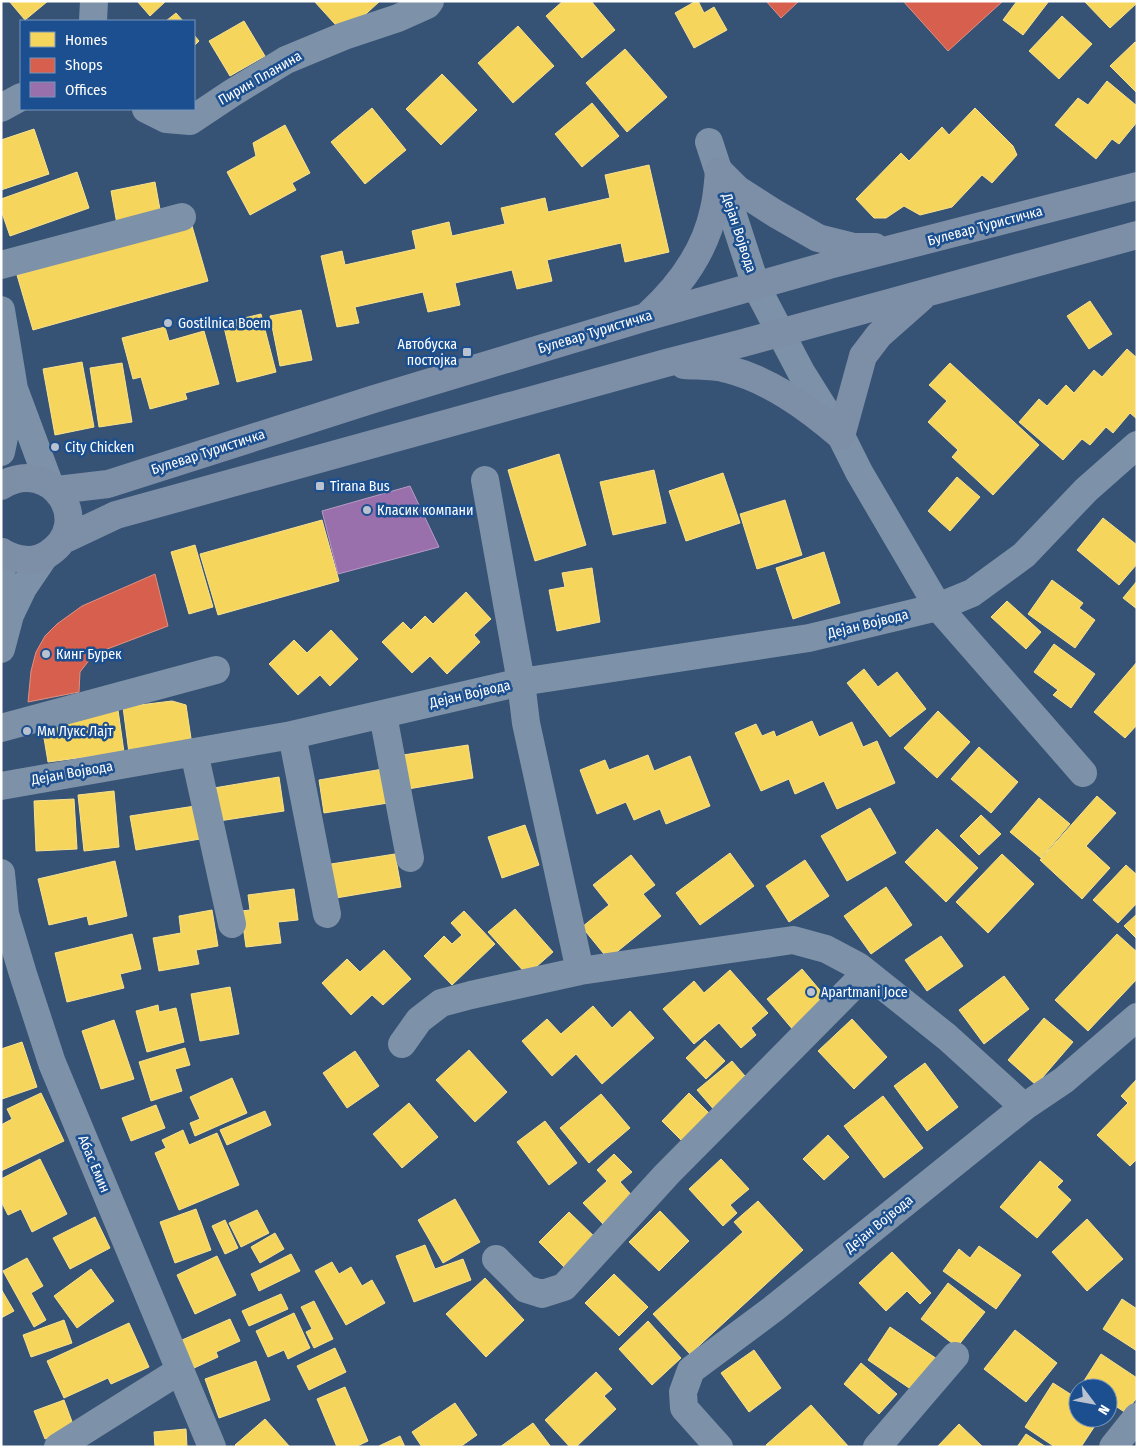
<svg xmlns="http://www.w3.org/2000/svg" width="1138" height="1448" font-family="'Fira Sans Condensed',sans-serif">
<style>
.homes{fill:#f6d55c;stroke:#f9e28d}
.shops{fill:#d6604d;stroke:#e29082}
.offices{fill:#9970ab;stroke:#b89bc4}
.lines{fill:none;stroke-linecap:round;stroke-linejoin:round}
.minor{stroke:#7d92a8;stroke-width:28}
.major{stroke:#7d8ea7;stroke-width:28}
.poi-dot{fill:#b9c2ce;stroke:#1b4f8f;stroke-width:2}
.labels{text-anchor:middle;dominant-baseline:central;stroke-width:5;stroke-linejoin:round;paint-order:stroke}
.street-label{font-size:14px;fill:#fff;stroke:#1b4f8f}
.poi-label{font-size:14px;fill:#fff;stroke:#1b4f8f;text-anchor:start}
</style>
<rect width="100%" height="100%" fill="#365274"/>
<!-- homes -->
<path class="homes" d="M9 1H48L25 20Z
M137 1H166L150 16Z
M314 1H380L344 34Z
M563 1H591L615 30 582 58 546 16Z
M696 1H698L704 13 714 7 727 30 694 48 675 13Z
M1017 1H1049L1023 35 1003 20Z
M1084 1H1137V3L1110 28Z
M176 13 183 21H166Z
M1062 16 1092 44 1059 79 1029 51Z
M244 21 265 56 230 76 209 41Z
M518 26 554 66 513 103 478 63Z
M194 35 199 41 194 46Z
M1135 42 1137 44V93L1110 66Z
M625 49 667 97 627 132 586 83Z
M442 74 477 110 441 145 406 109Z
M1107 81 1137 106V122L1119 144 1112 139 1096 159 1055 125 1078 98 1088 105Z
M592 103 619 136 582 167 555 134Z
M372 108 406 150 365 184 331 142Z
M975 108 1013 146 1017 155 992 183 982 175 952 207 920 215 904 206 886 218H874L856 199 901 153 909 161 942 127 949 135Z
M285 125 310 173 292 183 296 190 250 215 227 172 256 156 253 143Z
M34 129 49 174 1 190V140Z
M649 165 669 252 625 262 621 243 547 260 552 281 517 289 512 270 455 283 460 305 428 312 423 292 355 307 359 323 337 327 321 256 342 251 345 265 416 249 412 231 449 222 452 236 505 224 501 208 545 198 548 212 610 198 605 175Z
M77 172 89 208 10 236 1 210V199Z
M155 182 161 215 117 224 111 191Z
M192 226 208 281 33 330 17 275Z
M1090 301 1112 334 1089 349 1067 316Z
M301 310 312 360 280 366 270 316Z
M261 314 276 372 237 382 223 323Z
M165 327 169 341 204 331 219 384 185 393 187 399 150 409 141 377 133 379 122 338Z
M1127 349 1137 358V419L1130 413 1113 433 1106 427 1090 445 1082 439 1063 460 1019 422 1039 399 1047 406 1066 385 1074 393 1094 370 1102 377Z
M82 362 94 427 55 435 43 369Z
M122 363 132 422 99 427 90 368Z
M950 363 1039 445 993 495 952 457 958 450 928 422 947 401 929 385Z
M559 454 586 545 535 561 508 470Z
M654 470 666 523 613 535 600 482Z
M723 473 740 523 686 541 669 491Z
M957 477 980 497 950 531 928 511Z
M785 500 802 555 757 569 740 514Z
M1103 518 1137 545V564L1119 585 1077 550Z
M322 520 339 581 218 615 200 554Z
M195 545 213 607 189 614 171 552Z
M824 552 840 603 793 619 776 568Z
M592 568 600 622 557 631 549 590 565 587 562 573Z
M1052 580 1083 603 1079 608 1095 620 1075 648 1028 614Z
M1137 581V609L1123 598Z
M466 592 491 619 474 635 480 642 447 674 430 656 412 673 382 642 403 622 411 630 425 616 433 624Z
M1007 601 1041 632 1026 649 991 617Z
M331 630 358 659 330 686 320 675 298 695 269 664 294 640 307 653Z
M1054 644 1095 674 1071 708 1053 695 1058 690 1034 672Z
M1137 662V725L1125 738 1094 712Z
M864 669 878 687 897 672 926 709 890 737 847 683Z
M172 701 186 705 192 745 129 753 123 707Z
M118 710 124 752 48 762 44 738 57 718Z
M938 711 970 742 937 778 904 748Z
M812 721 819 737 852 722 863 747 877 741 895 783 837 809 824 781 795 794 789 779 761 791 735 733 756 724 762 736 774 731 776 737Z
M468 745 473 778 408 789 403 755Z
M979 747 1018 782 991 813 951 779Z
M648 755 654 771 690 756 710 806 666 824 660 809 634 820 626 802 597 814 580 770 605 760 609 770Z
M383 769 388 803 324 813 319 780Z
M279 777 284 811 219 821 214 788Z
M114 791 119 847 84 851 78 795Z
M1097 796 1116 813 1086 846 1110 868 1082 899 1040 860Z
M1039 798 1070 824 1041 858 1010 832Z
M74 799 77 849 36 851 34 801Z
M195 806 200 839 136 850 130 816Z
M870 808 896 853 847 881 821 836Z
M981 815 1001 834 979 855 960 836Z
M525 825 539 865 502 878 488 837Z
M937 829 978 868 946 902 905 862Z
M730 853 754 886 700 925 676 893Z
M395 854 401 887 336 898 331 864Z
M1002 854 1034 884 988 933 956 902Z
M631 855 655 885 643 894 661 916 608 959 582 927 609 905 593 885Z
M805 860 829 896 789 922 766 886Z
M115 861 127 916 89 925 87 916 49 925 38 879Z
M1126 865 1137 875V903L1118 923 1093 900Z
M886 887 912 925 871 954 844 916Z
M294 889 298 920 278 922 281 943 246 947 241 911 250 910 248 895Z
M515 909 553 952 527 975 488 932Z
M212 910 218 946 196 950 199 964 159 971 153 938 181 933 179 916Z
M464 911 495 944 452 985 424 956 444 936 452 944 462 935 451 923Z
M1137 914V939L1124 926Z
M132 934 141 969 120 974 124 988 67 1002 55 953Z
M1117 934 1137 952V979L1088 1031 1055 1000Z
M941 936 963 966 927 991 905 960Z
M384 950 411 979 383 1005 372 995 351 1015 322 983 347 959 360 972Z
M802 969 829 1001 794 1031 767 999Z
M730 970 768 1013 751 1028 756 1035 741 1048 719 1023 694 1044 663 1009 694 981 704 993Z
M1004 976 1029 1009 984 1044 959 1010Z
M230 987 239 1034 200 1041 191 994Z
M158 1005 159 1012 176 1008 184 1042 147 1052 136 1011Z
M593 1006 612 1028 630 1011 654 1038 602 1084 576 1054 552 1076 522 1041 547 1019 561 1034Z
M1044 1018 1073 1042 1036 1085 1008 1060Z
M852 1019 887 1057 854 1089 818 1051Z
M114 1020 134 1079 101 1089 82 1031Z
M705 1040 725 1061 706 1079 686 1058Z
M22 1042 37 1087 2 1099 1 1049Z
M185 1048 190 1065 175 1069 182 1091 151 1101 139 1062Z
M469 1050 507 1092 475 1122 436 1080Z
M355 1051 379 1086 347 1108 323 1073Z
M732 1061 751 1083 716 1112 697 1090Z
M925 1063 958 1107 927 1131 894 1086Z
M232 1078 247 1113 195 1136 190 1123 200 1119 190 1097Z
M1137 1079V1159L1130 1166 1097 1135 1128 1103 1121 1096Z
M41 1093 64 1141 1 1171V1125L12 1119 7 1109Z
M689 1093 716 1120 689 1148 662 1121Z
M601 1094 630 1128 589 1163 560 1128Z
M883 1096 923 1148 884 1178 844 1126Z
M409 1103 438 1137 402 1168 373 1134Z
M156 1105 165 1128 131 1141 122 1118Z
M265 1111 271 1125 227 1145 220 1130Z
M545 1121 577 1163 549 1185 517 1142Z
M183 1130 189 1145 217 1133 239 1185 179 1210 155 1153 166 1148 162 1140Z
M828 1135 849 1157 824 1180 803 1159Z
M614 1154 632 1172 620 1182 634 1198 604 1225 583 1203 607 1181 597 1170Z
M40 1159 67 1214 32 1232 21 1209 8 1215 1 1201V1179Z
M721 1159 749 1189 730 1205 737 1213 723 1226 689 1189Z
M1040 1161 1063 1181 1057 1187 1071 1200 1037 1238 1000 1207Z
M455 1199 480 1242 443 1263 418 1220Z
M758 1201 803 1250 690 1354 653 1314 743 1232 734 1222Z
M196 1209 211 1250 175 1263 160 1222Z
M257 1210 269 1233 241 1247 229 1223Z
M660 1211 689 1241 659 1271 629 1242Z
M569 1212 600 1242 570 1273 539 1242Z
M95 1217 110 1248 70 1269 53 1238Z
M1087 1219 1123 1259 1087 1291 1052 1252Z
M225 1220 238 1248 225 1254 212 1226Z
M275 1233 284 1249 260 1263 251 1247Z
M425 1245 435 1269 463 1259 471 1280 414 1302 396 1256Z
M979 1246 1021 1275 996 1309 943 1271 959 1249 970 1258Z
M892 1252 931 1293 920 1304 907 1291 886 1311 859 1283Z
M291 1254 300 1271 259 1291 251 1274Z
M217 1256 236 1295 195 1314 177 1275Z
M27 1258 43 1286 31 1293 46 1320 34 1327 3 1271Z
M332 1262 339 1274 351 1267 362 1286 372 1280 385 1303 346 1325 315 1271Z
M91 1269 114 1301 77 1328 54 1296Z
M614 1274 648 1307 619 1336 585 1303Z
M485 1278 524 1320 486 1357 446 1314Z
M948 1283 985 1312 957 1347 921 1319Z
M1 1289 14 1311 1 1318Z
M281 1294 288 1309 249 1326 242 1311Z
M1122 1299 1137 1309V1351L1103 1329Z
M314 1301 333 1339 314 1348 306 1332 312 1329 301 1307Z
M294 1313 310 1348 288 1359 284 1350 268 1357 256 1331Z
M230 1319 240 1341 216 1352 218 1357 194 1368 182 1340Z
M64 1320 72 1343 31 1357 23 1335Z
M648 1321 681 1358 652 1385 619 1349Z
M129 1323 149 1367 111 1384 108 1378 64 1398 47 1361Z
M890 1327 937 1359 915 1392 868 1360Z
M1015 1330 1057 1363 1026 1402 984 1369Z
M335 1348 346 1372 309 1390 297 1366Z
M754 1350 781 1388 749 1412 721 1373Z
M1101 1354 1137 1378V1397L1126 1413 1108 1401V1388H1088L1082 1384Z
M256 1361 270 1400 219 1418 205 1379Z
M861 1363 897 1394 879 1414 844 1384Z
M596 1372 612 1389 604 1396 616 1409 576 1447H570L545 1420Z
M1053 1383 1078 1399V1418H1100L1081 1447H1055L1025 1427Z
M345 1387 368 1441 355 1447H337L317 1399Z
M64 1400 74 1427 45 1439 34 1411Z
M455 1403 477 1435 460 1447H422L412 1432Z
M811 1405 849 1447H767L766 1445Z
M265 1419 290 1447H237L235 1445Z
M533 1423 551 1447H500Z
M959 1424 983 1447H937Z
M186 1429 187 1447H155L154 1432Z
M1026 1434 1046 1447H1017Z
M400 1436 405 1447H380L379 1446Z"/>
<!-- shops -->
<path class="shops" d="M766 1H799L781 18Z
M903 1H1003L948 51Z
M155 574 168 626 94 654 80 672 79 692 28 702 31 671 36 652 45 636 57 624 82 606Z"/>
<!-- offices -->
<path class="offices" d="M410 486 439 547 338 574 322 511Z"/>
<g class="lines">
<!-- minor -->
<path class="minor" d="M93 21 94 1
M1 108 21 97
M146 109 166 119 190 121 232 93 286 60 344 36 398 18 427 5 430 1
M709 142 756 286 801 372 841 436 859 472 938 607 1083 773
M1 265 182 217
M1 310 14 389 1 452
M14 389 49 483
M485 480 521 682 526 723 580 971
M1 612 2 552
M1 649 10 615 23 588 44 557
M383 715 410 858
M1 728 216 670
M292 735 327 914
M194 752 232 924
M1 786 292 735 521 682 809 638 938 607 972 593 1024 555 1086 490 1137 445
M1 873 5 914 23 974 52 1063 212 1447
M402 1044 419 1020 441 1003 471 995 580 971 793 940 826 949 858 966 947 1037 1024 1107
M496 1259 526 1289 542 1294 564 1287 667 1174 866 973
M58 1447 179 1371
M719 1447 684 1408 683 1392 691 1370 773 1309 1024 1107 1064 1080 1137 1017
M877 1447 955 1356
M1113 1447 1137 1417"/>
<!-- major -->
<path class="major" d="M719 171 737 189 776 214 818 238 854 247H875
M648 315C680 286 705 252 714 209 717 197 718 183 719 171
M684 365C698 366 714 365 727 369 770 380 807 407 841 436L863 356 879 335 922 297
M1 486C51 455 96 523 48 554 33 564 17 560 1 552
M57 490 108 484 374 399 646 317 829 265 1137 186
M63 540 116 515 666 363 743 343 1137 235"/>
</g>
<!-- markers -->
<g class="poi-dot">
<circle cx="168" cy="323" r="5"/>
<rect x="462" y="347" width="10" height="10" rx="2.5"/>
<circle cx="55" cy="447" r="5"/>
<rect x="315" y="481" width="10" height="10" rx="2.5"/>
<circle cx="367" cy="510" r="5"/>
<circle cx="46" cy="654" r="5"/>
<circle cx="27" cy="731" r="5"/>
<circle cx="811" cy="992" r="5"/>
</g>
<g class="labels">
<!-- street labels -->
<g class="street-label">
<text transform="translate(260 78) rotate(-30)">Пирин Планина</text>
<text transform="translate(985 226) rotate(-15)">Булевар Туристичка</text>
<text transform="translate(739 233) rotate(72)">Дејан Војвода</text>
<text transform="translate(595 332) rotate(-17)">Булевар Туристичка</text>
<text transform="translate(208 452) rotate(-18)">Булевар Туристичка</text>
<text transform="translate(868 624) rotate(-14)">Дејан Војвода</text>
<text transform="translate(470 694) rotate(-13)">Дејан Војвода</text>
<text transform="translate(72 773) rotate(-10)">Дејан Војвода</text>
<text transform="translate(94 1164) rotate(67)">Абас Емин</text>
<text transform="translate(879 1224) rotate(-39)">Дејан Војвода</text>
</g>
<!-- poi labels -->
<g class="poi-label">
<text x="178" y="323">Gostilnica Boem</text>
<text x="457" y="344" text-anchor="end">Автобуска<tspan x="457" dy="16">постојка</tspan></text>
<text x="65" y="447">City Chicken</text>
<text x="330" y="486">Tirana Bus</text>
<text x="377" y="510">Класик компани</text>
<text x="56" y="654">Кинг Бурек</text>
<text x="37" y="731">Мм Лукс Лајт</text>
<text x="821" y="992">Apartmani Joce</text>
</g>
</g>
<!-- border -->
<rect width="1138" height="1448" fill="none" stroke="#ffffff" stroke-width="5"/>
<!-- legend -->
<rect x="20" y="20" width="175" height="90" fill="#1b4f8f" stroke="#7695bc"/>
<rect x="30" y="32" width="25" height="15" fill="#f6d55c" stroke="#7695bc"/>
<text x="65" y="45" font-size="15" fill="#ffffff">Homes</text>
<rect x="30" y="58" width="25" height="15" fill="#d6604d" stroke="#7695bc"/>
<text x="65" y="70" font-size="15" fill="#ffffff">Shops</text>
<rect x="30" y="82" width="25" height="15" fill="#9970ab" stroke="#7695bc"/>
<text x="65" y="95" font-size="15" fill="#ffffff">Offices</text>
<!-- north arrow -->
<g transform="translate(1093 1403) rotate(122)"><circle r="24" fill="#1b4f8f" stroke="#7695bc"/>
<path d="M0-4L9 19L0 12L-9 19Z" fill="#b9c2ce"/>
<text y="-8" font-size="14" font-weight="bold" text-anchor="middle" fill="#ffffff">N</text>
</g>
</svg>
